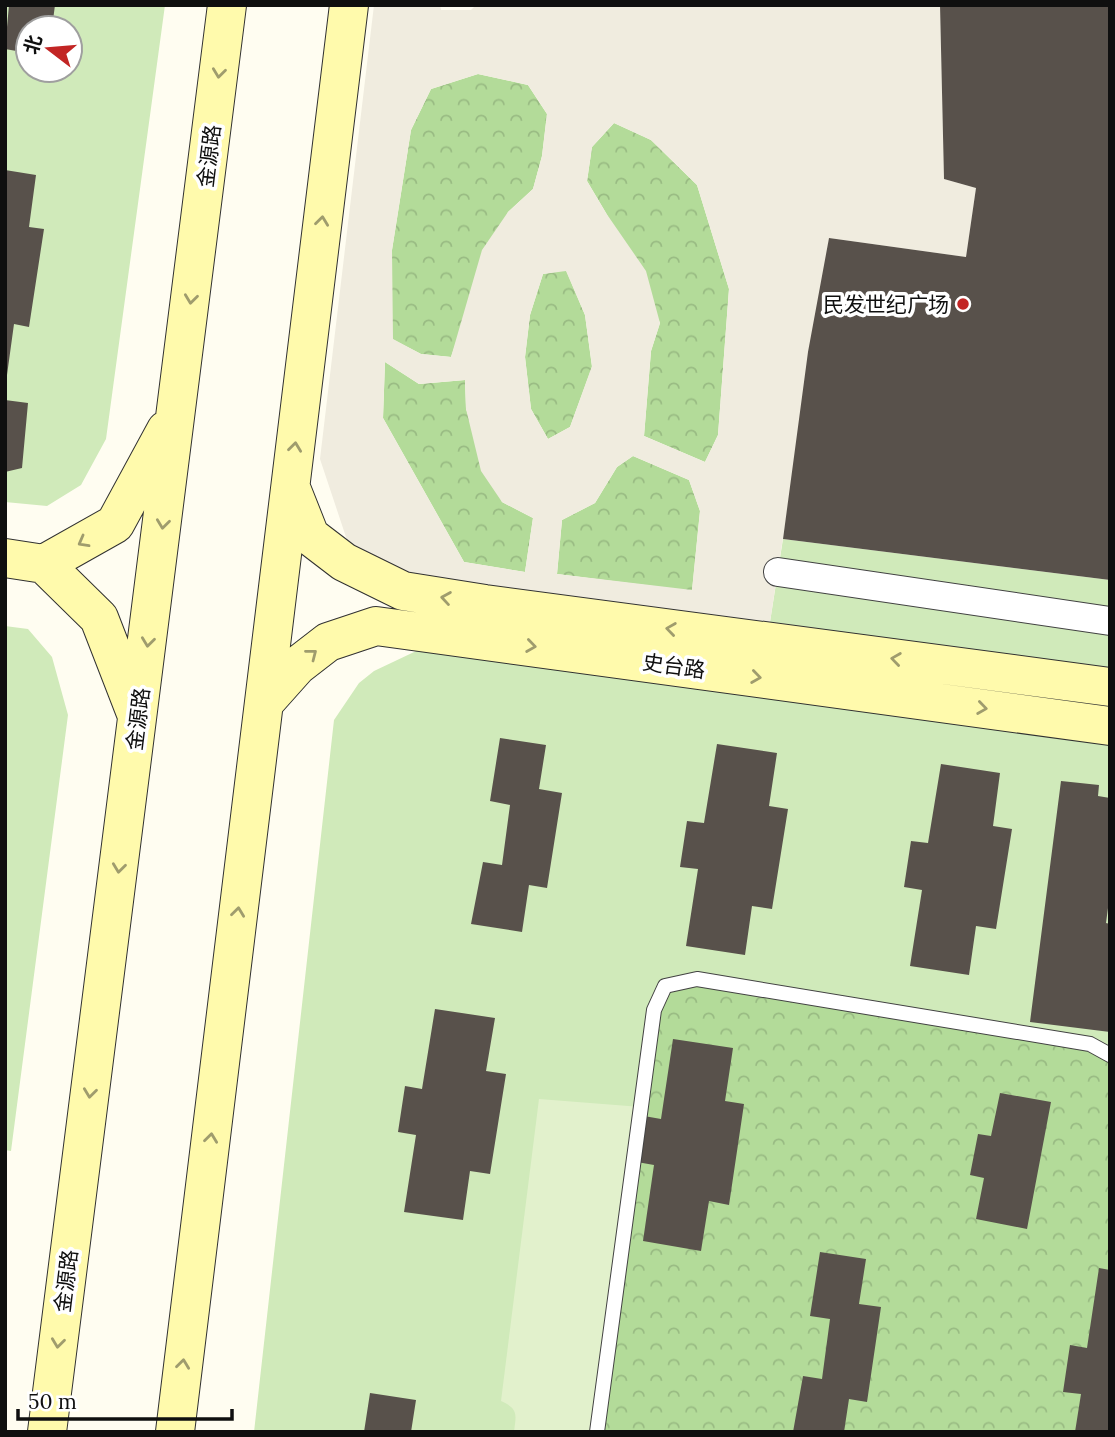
<svg xmlns="http://www.w3.org/2000/svg" width="1115" height="1437" font-family="Lora,'Noto Sans SC',serif">
<style>
.grass{fill:#d0eaba;fill-rule:evenodd}
.forest{fill:url(#forest-crowns)}
.pitch{fill:#e2f1cc}
.plaza{fill:#f0ecdf;fill-rule:evenodd}
.building{fill:#58514b}
.lines{fill:none;stroke-linecap:round;stroke-linejoin:round}
.lane-casing{stroke:#424242;stroke-width:16}
.street-casing{stroke:#424242;stroke-width:30}
.secondary-casing{stroke:#313131;stroke-width:40}
.lane{stroke:#fff;stroke-width:14}
.street{stroke:#fff;stroke-width:28}
.secondary{stroke:#fffaac;stroke-width:38}
.oneway{stroke:#9f9c6d}
.poi-dot{fill:#c22524;stroke:#fff;stroke-width:2.5}
.labels{text-anchor:middle;dominant-baseline:central;stroke-width:7;stroke-linejoin:round;paint-order:stroke}
.street-label{font-size:21px;fill:#0f0f0f;stroke:#fff}
.poi-label{font-size:21px;fill:#0f0f0f;stroke:#fff;text-anchor:end}
</style>
<defs>
<pattern id="forest-crowns" width="20" height="18" patternUnits="userSpaceOnUse" patternTransform="scale(1.75)"><rect width="20" height="18" fill="#b3db99"/><path d="M2 6a3 3 0 1 1 6 0M12 15a3 3 0 1 1 6 0" fill="none" stroke="#99bb83"/></pattern>
</defs>
<rect width="100%" height="100%" fill="#fffdf1"/>
<!-- grass -->
<path class="grass" d="M5 5H165L106 439 81 485 47 506 5 502ZM28 28H70V70H28Z
M783 539 1110 580V669L770 622Z
M5 626 28 629 52 657 68 715 11 1151 5 1150Z
M450 635 1110 726V1432H254L334 720 359 683 374 671Z"/>
<!-- forest -->
<path class="forest" d="M478 74 528 85 547 114 542 156 533 189 508 212 465 316 451 357 421 354 392 339V250L411 130 431 89Z
M614 123 651 140 697 185 729 289 718 435 705 462 644 436 651 351 660 323 606 213 587 181 592 147Z
M566 270 585 315 592 367 570 427 548 439 531 409 525 357 530 315 543 274Z
M385 362 419 384 465 380 466 409 502 502 533 518 525 572 464 562 383 418Z
M633 456 689 480 700 511 692 591 557 574 562 520 595 503 617 467Z
M697 979 1090 1044 1110 1055V1432H597L654 1010 665 986Z"/>
<!-- pitch -->
<path class="pitch" d="M539 1099 641 1107 597 1432H514C516 1415 519 1409 501 1401Z"/>
<!-- plaza -->
<path class="plaza" d="M374 5H440L441 10H471L476 5H940L944 179 976 188 966 257 829 238 770 622 390 572 352 555 320 459ZM478 74 528 85 547 114 542 156 533 189 508 212 482 250 451 357 421 354 393 339 392 250 411 130 431 89ZM614 123 651 140 697 185 729 289 718 435 705 462 644 436 651 351 660 323 646 271 606 213 587 181 592 147ZM566 271 585 315 592 366 570 427 548 439 531 409 525 357 530 315 543 274ZM385 362 419 384 465 380 466 409 481 471 502 502 533 518 525 572 464 562 383 418ZM633 456 689 480 700 511 692 590 557 574 562 520 595 503 617 467Z"/>
<!-- building -->
<path class="building" d="M9 5H55L52 28H28V53L5 49Z
M940 5H1110V580L783 539 808 352 829 238 966 257 976 188 944 179Z
M5 170 36 175 29 227 44 229 29 327 14 324 7 375Z
M5 400 28 403 22 468 5 472Z
M500 738 546 745 539 789 562 793 547 888 529 885 522 932 471 924 483 862 502 865 510 805 490 801Z
M717 744 777 753 769 806 788 809 772 909 752 906 745 955 686 946 698 869 680 867 687 821 704 823Z
M941 764 1000 773 993 826 1012 829 996 929 976 926 969 975 910 966 922 890 904 887 911 841 928 843Z
M1061 781 1099 785 1098 796 1110 798V893L1106 923 1110 924V1032L1030 1022Z
M435 1009 495 1018 486 1071 506 1074 490 1174 470 1171 463 1220 404 1212 416 1135 398 1132 405 1086 422 1089Z
M673 1039 733 1048 725 1101 744 1104 729 1205 709 1201 701 1251 643 1241 654 1165 637 1162 644 1116 661 1119Z
M1000 1093 1051 1102 1027 1229 976 1219 984 1178 970 1175 978 1134 991 1136Z
M820 1252 866 1259 859 1304 881 1307 867 1402 849 1399 844 1432H793L803 1376 822 1379 830 1319 810 1316Z
M1099 1268 1110 1270V1432H1075L1081 1394 1063 1392 1070 1345 1087 1348Z
M370 1393 416 1400 411 1432H364Z"/>
<g class="lines">
<!-- lane casing -->
<g class="lane-casing">
<path id="lane" d="M597 1432 654 1010 665 986 697 979 1090 1044 1110 1055"/>
</g>
<!-- street casing -->
<g class="street-casing">
<path id="street" d="M778 572 1110 621"/>
</g>
<!-- secondary casing -->
<g class="secondary-casing">
<path id="secondary" d="M291 488 310 536 344 562 403 591 485 604 1110 687
M5 558 44 564
M264 703 297 666 328 642 376 626 1110 726
M137 716 99 618 44 564 115 524 166 430
M47 1432 227 5
M175 1432 349 5"/>
</g>
<!-- lane -->
<use href="#lane" class="lane"/>
<!-- street -->
<use href="#street" class="street"/>
<!-- secondary -->
<use href="#secondary" class="secondary"/>
</g>
<!-- one-way arrows -->
<defs><path id="oneway-chevron" d="M-2-3.5L2.5 0L-2 3.5" fill="none" stroke-width="1.6" stroke-linecap="round" stroke-linejoin="round" transform="scale(1.75)"/></defs>
<g class="oneway">
<use href="#oneway-chevron" transform="translate(219 73) rotate(97)"/>
<use href="#oneway-chevron" transform="translate(322 221) rotate(-83)"/>
<use href="#oneway-chevron" transform="translate(191 299) rotate(97)"/>
<use href="#oneway-chevron" transform="translate(295 447) rotate(-83)"/>
<use href="#oneway-chevron" transform="translate(163 524) rotate(97)"/>
<use href="#oneway-chevron" transform="translate(83 542) rotate(151)"/>
<use href="#oneway-chevron" transform="translate(446 598) rotate(-171)"/>
<use href="#oneway-chevron" transform="translate(671 629) rotate(-172)"/>
<use href="#oneway-chevron" transform="translate(148 642) rotate(97)"/>
<use href="#oneway-chevron" transform="translate(531 646) rotate(8)"/>
<use href="#oneway-chevron" transform="translate(312 654) rotate(-38)"/>
<use href="#oneway-chevron" transform="translate(896 659) rotate(-172)"/>
<use href="#oneway-chevron" transform="translate(756 677) rotate(8)"/>
<use href="#oneway-chevron" transform="translate(982 708) rotate(8)"/>
<use href="#oneway-chevron" transform="translate(119 868) rotate(97)"/>
<use href="#oneway-chevron" transform="translate(238 912) rotate(-83)"/>
<use href="#oneway-chevron" transform="translate(90 1093) rotate(97)"/>
<use href="#oneway-chevron" transform="translate(211 1138) rotate(-83)"/>
<use href="#oneway-chevron" transform="translate(58 1343) rotate(97)"/>
<use href="#oneway-chevron" transform="translate(183 1364) rotate(-83)"/>
</g>
<!-- markers -->
<circle class="poi-dot" cx="963" cy="304" r="7"/>
<g class="labels">
<!-- street labels -->
<g class="street-label">
<text transform="translate(209 156) rotate(-83)">金源路</text>
<text transform="translate(674 666) rotate(8)">史台路</text>
<text transform="translate(138 719) rotate(-83)">金源路</text>
<text transform="translate(66 1281) rotate(-83)">金源路</text>
</g>
<!-- poi labels -->
<g class="poi-label">
<text x="949" y="304">民发世纪广场</text>
</g>
</g>
<!-- border -->
<rect width="1115" height="1437" fill="none" stroke="#0f0f0f" stroke-width="14"/>
<!-- north arrow -->
<g transform="translate(49 49) rotate(286)"><circle r="33" fill="#ffffff" stroke="#9f9f9f" stroke-width="2"/>
<path d="M0-5L12 26L0 18L-12 26Z" fill="#c22524"/>
<text y="-10" font-size="19" font-weight="bold" text-anchor="middle" fill="#0f0f0f">北</text>
</g>
<!-- scale -->
<path d="M18 1409v10h214v-10" fill="none" stroke="#0f0f0f" stroke-width="3.5"/>
<text x="28" y="1409" font-size="21" fill="#0f0f0f" stroke="#ffffff" stroke-width="5" paint-order="stroke">50 m</text>
</svg>
